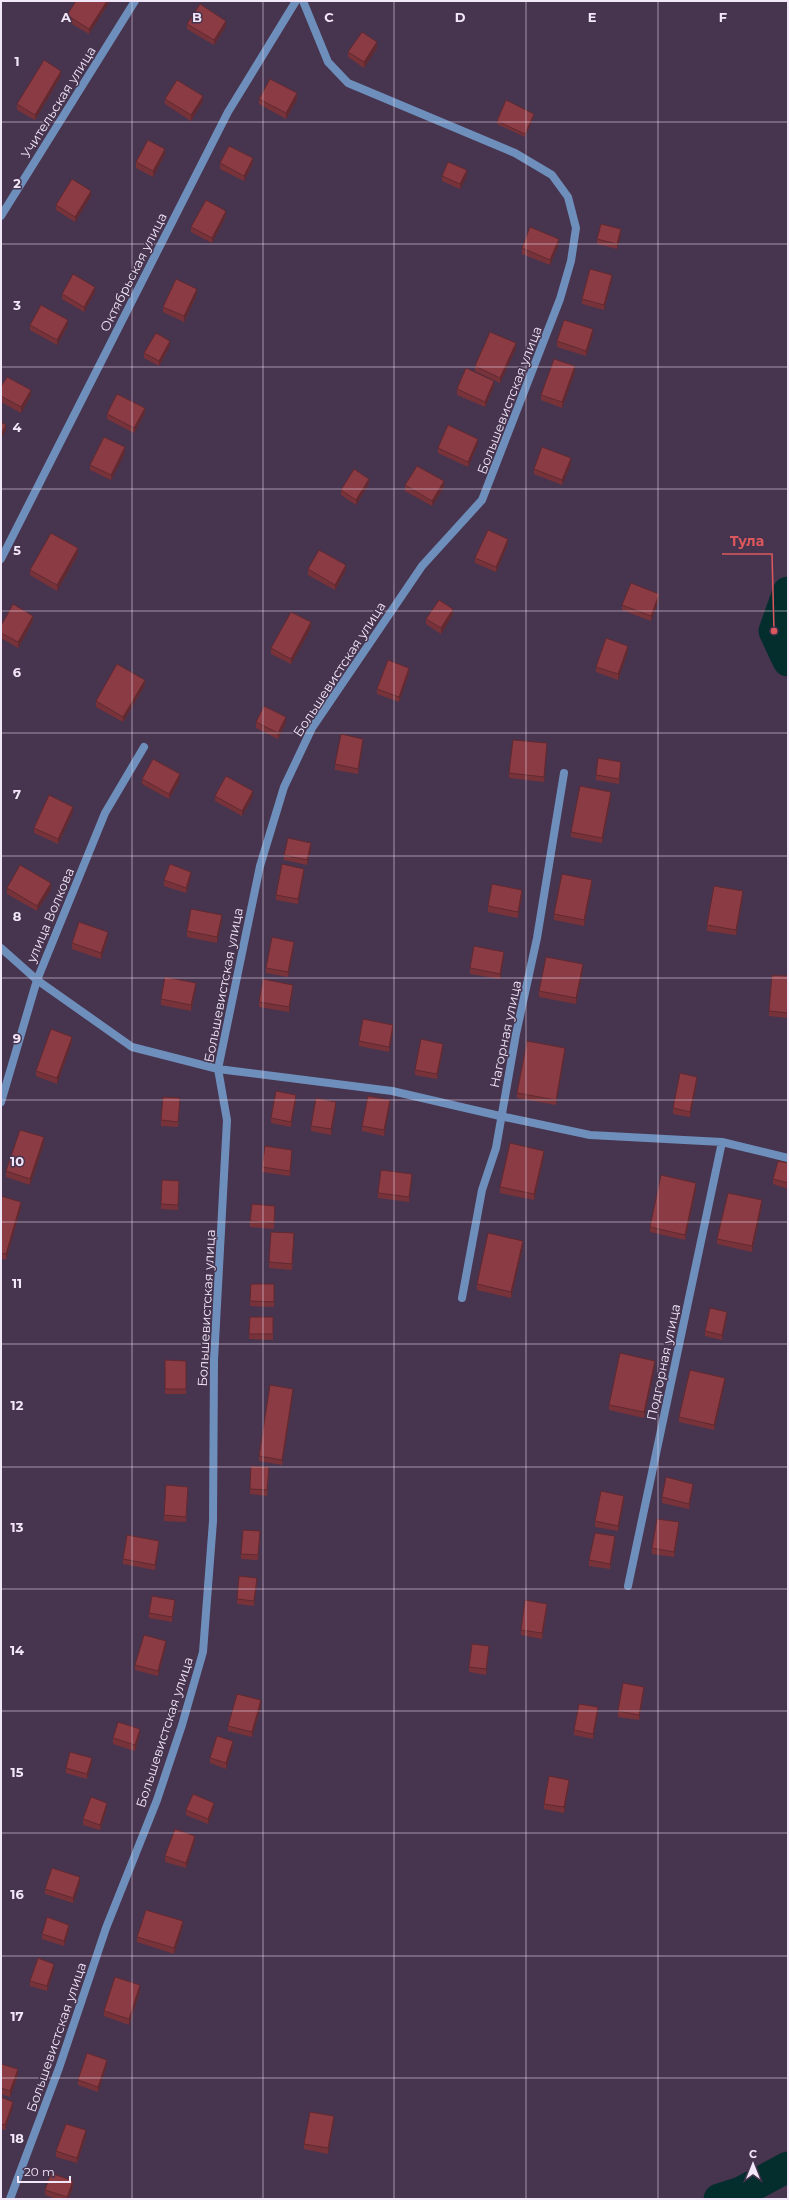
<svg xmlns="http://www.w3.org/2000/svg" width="789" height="2200" font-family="Montserrat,sans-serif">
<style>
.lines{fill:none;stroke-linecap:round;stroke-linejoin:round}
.river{stroke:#042d2d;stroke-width:31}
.minor{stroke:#6e8fbb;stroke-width:8}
.wall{fill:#78333a}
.shaded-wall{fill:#612930}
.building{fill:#8b3b44;stroke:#612930}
.grid{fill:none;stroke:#f2e7f8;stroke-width:1;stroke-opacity:0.55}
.labels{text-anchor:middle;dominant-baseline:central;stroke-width:3;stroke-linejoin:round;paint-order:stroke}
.street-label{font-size:13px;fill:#f2e7f8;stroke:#47344f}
.grid-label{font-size:13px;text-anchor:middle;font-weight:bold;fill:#f2e7f8;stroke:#47344f;stroke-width:3;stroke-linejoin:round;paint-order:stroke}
.leader{fill:none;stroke:#dd585c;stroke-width:1.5}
.callout-dot{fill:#dd585c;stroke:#47344f;stroke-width:1.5}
.callout-label{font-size:14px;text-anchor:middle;font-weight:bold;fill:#dd585c;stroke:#47344f;stroke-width:3;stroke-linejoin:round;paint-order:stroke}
</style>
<rect width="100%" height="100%" fill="#47344f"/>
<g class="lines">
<!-- river -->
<path class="river" d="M788 592 774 631 788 661
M719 2199 741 2192 788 2167"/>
<!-- minor -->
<path class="minor" d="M1 216 135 1
M1 559 228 112 296 1
M1 948 37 980 132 1047 218 1069 392 1091 500 1116 590 1135 722 1142 788 1158
M1 1102 37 980 105 813 144 747
M462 1298 482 1190 496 1148 516 1034 537 938 564 773
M628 1586 722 1142
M10 2199 59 2068 106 1928 157 1800 182 1725 203 1652 213 1521 214 1360 227 1120 218 1069 260 866 284 787 312 728 422 566 482 500 560 299 571 261 576 228 568 197 552 175 515 153 348 83 328 62 303 1"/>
</g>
<!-- wall -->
<path class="wall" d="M110 1 89 34 67 21V15Z
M187 24 226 26 214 45 187 29Z
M377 48 364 68 348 57V52Z
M61 76 35 120 17 110V104Z
M165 99 203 101 191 121 165 104Z
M259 99H297L286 119 259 104Z
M534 116 525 137 497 124V121Z
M165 154 153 177 136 168V162Z
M220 163H253L244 181 220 169Z
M442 176H467L460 189 442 181Z
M91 196 75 222 56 210V205Z
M226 216 212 243 191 232V227Z
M621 235 617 249 597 244V239Z
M559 244 550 265 522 254V248Z
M612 280 604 310 582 304V299Z
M95 292 84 312 62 299V294Z
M197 294 184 322 163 312V307Z
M30 325H68L57 345 30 330Z
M593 335 586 356 557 347V341Z
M170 346 159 366 144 358V353Z
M516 348 500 383 475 371V366Z
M575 372 562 408 541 400V395Z
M494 386 485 407 457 395V389Z
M1 387 31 395 21 413 1 402Z
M145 413 134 433 107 419V414Z
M478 444 468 467 438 453V448Z
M125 453 111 480 90 470V465Z
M571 464 562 485 534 474V469Z
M369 484 356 505 341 495V490Z
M405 485 444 487 432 506 405 491Z
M508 544 496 572 475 563V558Z
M78 554 57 591 30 575V570Z
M308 569 346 570 335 590 308 575Z
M659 600 651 621 622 610V605Z
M453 614 441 634 426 624V619Z
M33 621 18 648 1 638V626Z
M311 628 291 664 271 654V648Z
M628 651 618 680 596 672V667Z
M409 673 399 702 377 694V689Z
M145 685 123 722 96 707V701Z
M256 722H286L278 739 256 728Z
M363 744 358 774 335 770V764Z
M547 749 544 782 509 778V773Z
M621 767 619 784 596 780V775Z
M142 779H180L169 799 142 784Z
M215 796H253L242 816 215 801Z
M611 797 602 843 571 837V832Z
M73 812 58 844 34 833V828Z
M311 849 307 865 284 860V855Z
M304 874 298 904 276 900V895Z
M191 877 186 893 164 886V880Z
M592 885 584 926 554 920V914Z
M7 888 51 889 37 911 7 894Z
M522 895 518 918 488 912V906Z
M743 896 736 935 707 931V925Z
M222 920 217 943 187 937V931Z
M108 937 101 959 72 949V943Z
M294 947 288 977 266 973V968Z
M504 957 500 979 470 974V968Z
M583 969 576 1004 539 997V991Z
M788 976V1018L769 1016V1011Z
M196 988 191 1011 161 1005V999Z
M293 990 289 1012 259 1007V1002Z
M393 1030 389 1052 359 1046V1041Z
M72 1042 57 1084 36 1076V1071Z
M443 1049 437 1079 415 1075V1070Z
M565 1053 556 1105 517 1098V1093Z
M697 1082 690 1117 673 1114V1108Z
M296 1100 291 1127 271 1123V1118Z
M180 1104 178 1127 161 1126V1120Z
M390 1105 384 1136 362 1131V1126Z
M336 1107 331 1135 311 1131V1126Z
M44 1143 30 1185 6 1177V1171Z
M292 1156 290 1176 262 1172V1167Z
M544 1156 534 1200 500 1193V1187Z
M788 1163V1189L773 1184V1179Z
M412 1180 409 1202 378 1198V1193Z
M179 1181 178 1210 161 1209V1204Z
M696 1189 685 1240 650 1232V1227Z
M1 1196 21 1207 6 1260 1 1258Z
M762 1205 752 1252 717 1244V1239Z
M275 1211 274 1229 250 1227V1221Z
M294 1239 292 1270 269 1268V1262Z
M523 1246 511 1298 477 1290V1284Z
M251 1284H274V1307L250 1306Z
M250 1317H273V1340L249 1339Z
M727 1317 722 1340 705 1336V1331Z
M186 1361V1394H165V1389Z
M655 1366 644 1418 609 1410V1405Z
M725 1383 714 1430 679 1422V1417Z
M293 1394 282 1465 259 1461V1456Z
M269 1472 267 1496 250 1494V1489Z
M693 1489 689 1509 662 1503V1497Z
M188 1492 186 1522 164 1521V1515Z
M624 1501 618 1531 595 1527V1521Z
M679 1528 674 1557 652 1554V1548Z
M260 1537 258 1560 241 1559V1554Z
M615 1542 610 1569 589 1566V1560Z
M159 1546 155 1570 123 1564V1559Z
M257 1583 254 1606 237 1604V1599Z
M175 1606 172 1622 149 1618V1613Z
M547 1609 542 1639 521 1635V1630Z
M166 1646 158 1676 135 1670V1665Z
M489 1651 486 1675 469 1672V1667Z
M644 1692 639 1720 618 1717V1711Z
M261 1706 252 1737 228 1731V1726Z
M598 1713 593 1739 574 1735V1730Z
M140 1734 135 1751 113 1744V1738Z
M233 1747 226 1769 210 1763V1758Z
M92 1763 87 1779 66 1773V1768Z
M569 1785 564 1813 544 1809V1804Z
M107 1808 100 1830 83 1825V1819Z
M214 1808 208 1824 186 1815V1810Z
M195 1841 186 1868 165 1862V1856Z
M80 1883 73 1903 45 1894V1889Z
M183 1926 174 1954 137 1942V1937Z
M69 1930 64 1946 42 1939V1934Z
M54 1969 47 1991 30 1986V1981Z
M140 1991 129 2025 104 2016V2011Z
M1 2064 18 2075 10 2097 1 2094Z
M107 2065 98 2092 78 2085V2080Z
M1 2097 13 2107 5 2130 1 2129Z
M334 2121 328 2154 304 2149V2144Z
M86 2136 77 2163 56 2157V2151Z
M73 2187 68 2199H56L45 2195V2190Z"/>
<!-- shaded-wall -->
<path class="shaded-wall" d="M107 1H110L89 34V29Z
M226 21V26L214 45V40Z
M377 42V48L364 68V62Z
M61 71V76L35 120V115Z
M297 93V99L286 119V113Z
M203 96V101L191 121V115Z
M534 114V116L525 137V134Z
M165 149V154L153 177V171Z
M253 158V163L244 181V176Z
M467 170V176L460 189V184Z
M91 191V196L75 222V217Z
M226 211V216L212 243V238Z
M621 229V235L617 249V244Z
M559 239V244L550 265V260Z
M612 275V280L604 310V305Z
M95 287V292L84 312V307Z
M197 289V294L184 322V316Z
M68 320V325L57 345V340Z
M593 329V335L586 356V351Z
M170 341V346L159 366V361Z
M516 343V348L500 383V378Z
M575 366V372L562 408V402Z
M494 381V386L485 407V402Z
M31 390V395L21 413V407Z
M145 408V413L134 433V428Z
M6 425V430L1 439V434Z
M478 439V444L468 467V462Z
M125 447V453L111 480V475Z
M571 458V464L562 485V480Z
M369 479V484L356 505V500Z
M444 481V487L432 506V501Z
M508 539V544L496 572V567Z
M78 548V554L57 591V585Z
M346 565V570L335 590V585Z
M659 594V600L651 621V616Z
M453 609V614L441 634V628Z
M33 616V621L18 648V642Z
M311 622V628L291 664V659Z
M628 646V651L618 680V674Z
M409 668V673L399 702V697Z
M145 680V685L123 722V717Z
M286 717V722L278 739V733Z
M363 739V744L358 774V769Z
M547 743V749L544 782V777Z
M621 762V767L619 784V779Z
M180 774V779L169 799V794Z
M253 791V796L242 816V811Z
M611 792V797L602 843V838Z
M73 807V812L58 844V839Z
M311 843V849L307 865V860Z
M304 869V874L298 904V899Z
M191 872V877L186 893V888Z
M592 880V885L584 926V920Z
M51 883V889L37 911V906Z
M522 890V895L518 918V912Z
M743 891V896L736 935V930Z
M222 915V920L217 943V937Z
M108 932V937L101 959V953Z
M294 942V947L288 977V972Z
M504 952V957L500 979V974Z
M583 964V969L576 1004V998Z
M196 983V988L191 1011V1005Z
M293 985V990L289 1012V1007Z
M393 1025V1030L389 1052V1047Z
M72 1037V1042L57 1084V1078Z
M443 1044V1049L437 1079V1074Z
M565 1048V1053L556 1105V1100Z
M697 1077V1082L690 1117V1112Z
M296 1095V1100L291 1127V1122Z
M390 1100V1105L384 1136V1130Z
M336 1102V1107L331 1135V1129Z
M44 1137V1143L30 1185V1179Z
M292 1150V1156L290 1176V1171Z
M544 1151V1156L534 1200V1194Z
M412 1174V1180L409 1202V1197Z
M696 1183V1189L685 1240V1235Z
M762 1200V1205L752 1252V1246Z
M21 1202V1207L6 1260V1254Z
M523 1241V1246L511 1298V1292Z
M727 1312V1317L722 1340V1335Z
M655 1361V1366L644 1418V1412Z
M725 1378V1383L714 1430V1425Z
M293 1389V1394L282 1465V1460Z
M693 1484V1489L689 1509V1504Z
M624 1496V1501L618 1531V1526Z
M679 1522V1528L674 1557V1552Z
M615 1536V1542L610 1569V1564Z
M159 1541V1546L155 1570V1565Z
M257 1578V1583L254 1606V1601Z
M175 1600V1606L172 1622V1617Z
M547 1604V1609L542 1639V1633Z
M166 1641V1646L158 1676V1671Z
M489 1646V1651L486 1675V1669Z
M644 1687V1692L639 1720V1715Z
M261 1700V1706L252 1737V1732Z
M598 1707V1713L593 1739V1734Z
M140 1729V1734L135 1751V1745Z
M233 1741V1747L226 1769V1763Z
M92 1758V1763L87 1779V1774Z
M569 1780V1785L564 1813V1807Z
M107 1803V1808L100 1830V1825Z
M214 1803V1808L208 1824V1819Z
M195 1836V1841L186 1868V1863Z
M80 1877V1883L73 1903V1898Z
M183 1921V1926L174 1954V1948Z
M69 1925V1930L64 1946V1941Z
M54 1964V1969L47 1991V1986Z
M140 1985V1991L129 2025V2019Z
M107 2060V2065L98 2092V2087Z
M18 2069V2075L10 2097V2091Z
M13 2102V2107L5 2130V2125Z
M334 2116V2121L328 2154V2148Z
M86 2130V2136L77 2163V2158Z
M73 2181V2187L68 2199H67Z"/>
<!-- building -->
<path class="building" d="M76 1H107L89 29 67 15Z
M200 4 226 21 214 40 187 24Z
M362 32 377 42 364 62 348 52Z
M44 60 61 71 35 115 17 104Z
M270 79 297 93 286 113 259 99Z
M177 80 203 96 191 115 165 99Z
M506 100 534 114 525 134 497 121Z
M148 140 165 149 153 171 136 162Z
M229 146 253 158 244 176 220 163Z
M448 162 467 170 460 184 442 176Z
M72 179 91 191 75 217 56 205Z
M206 200 226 211 212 238 191 227Z
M601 224 621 229 617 244 597 239Z
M530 227 559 239 550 260 522 248Z
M590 269 612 275 604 305 582 299Z
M73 274 95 287 84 307 62 294Z
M176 279 197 289 184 316 163 307Z
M41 305 68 320 57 340 30 325Z
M564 320 593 329 586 351 557 341Z
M490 332 516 343 500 378 475 366Z
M156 333 170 341 159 361 144 353Z
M554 359 575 366 562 402 541 395Z
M466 368 494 381 485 402 457 389Z
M7 377 31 390 21 407 1 396V387Z
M117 394 145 408 134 428 107 414Z
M1 422 6 425 1 434Z
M448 425 478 439 468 462 438 448Z
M104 437 125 447 111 475 90 465Z
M542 447 571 458 562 480 534 469Z
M417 466 444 481 432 501 405 485Z
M354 469 369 479 356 500 341 490Z
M488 530 508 539 496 567 475 558Z
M51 533 78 548 57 585 30 570Z
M319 550 346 565 335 585 308 569Z
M631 583 659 594 651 616 622 605Z
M439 600 453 609 441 628 426 619Z
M13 604 33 616 18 642 1 633V626Z
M291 612 311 622 291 659 271 648Z
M606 638 628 646 618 674 596 667Z
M388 660 409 668 399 697 377 689Z
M117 664 145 680 123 717 96 701Z
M264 706 286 717 278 733 256 722Z
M341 734 363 739 358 769 335 764Z
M513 740 547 743 544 777 509 773Z
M598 758 621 762 619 779 596 775Z
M153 759 180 774 169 794 142 779Z
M226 776 253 791 242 811 215 796Z
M580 786 611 792 602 838 571 832Z
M49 795 73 807 58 839 34 828Z
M288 838 311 843 307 860 284 855Z
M170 864 191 872 186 888 164 880Z
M282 864 304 869 298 899 276 895Z
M20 865 51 883 37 906 7 888Z
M562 874 592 880 584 920 554 914Z
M492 884 522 890 518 912 488 906Z
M714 886 743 891 736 930 707 925Z
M191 909 222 915 217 937 187 931Z
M79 922 108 932 101 953 72 943Z
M272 937 294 942 288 972 266 968Z
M474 946 504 952 500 974 470 968Z
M546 957 583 964 576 998 539 991Z
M772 975 788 976V1013L769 1011Z
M165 977 196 983 191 1005 161 999Z
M263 979 293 985 289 1007 259 1002Z
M363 1019 393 1025 389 1047 359 1041Z
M51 1029 72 1037 57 1078 36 1071Z
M421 1039 443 1044 437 1074 415 1070Z
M527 1041 565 1048 556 1100 517 1093Z
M680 1073 697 1077 690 1112 673 1108Z
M276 1091 296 1095 291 1122 271 1118Z
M368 1096 390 1100 384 1130 362 1126Z
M163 1097 180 1098 178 1122 161 1120Z
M316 1098 336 1102 331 1129 311 1126Z
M20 1130 44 1137 30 1179 6 1171Z
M510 1143 544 1151 534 1194 500 1187Z
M265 1146 292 1150 290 1171 262 1167Z
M778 1161 788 1163V1183L773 1179Z
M381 1170 412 1174 409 1197 378 1193Z
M661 1175 696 1183 685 1235 650 1227Z
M162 1180 179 1181 178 1205 161 1204Z
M728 1193 762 1200 752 1246 717 1239Z
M1 1196 21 1202 6 1254 1 1253Z
M252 1204 275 1206 274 1223 250 1221Z
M271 1232 294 1233 292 1264 269 1262Z
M488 1233 523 1241 511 1292 477 1284Z
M251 1284H274V1302L250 1301Z
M710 1308 727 1312 722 1335 705 1331Z
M250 1317H273V1334H249Z
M620 1353 655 1361 644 1412 609 1405Z
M165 1360 186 1361V1389H165Z
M690 1370 725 1378 714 1425 679 1417Z
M270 1385 293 1389 282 1460 259 1456Z
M251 1466 269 1467 267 1490 250 1489Z
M666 1477 693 1484 689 1504 662 1497Z
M166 1485 188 1487 186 1517 164 1515Z
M601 1491 624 1496 618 1526 595 1521Z
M657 1519 679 1522 674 1552 652 1548Z
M243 1530 260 1531 258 1555 241 1554Z
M595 1533 615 1536 610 1564 589 1560Z
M127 1535 159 1541 155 1565 123 1559Z
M239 1576 257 1578 254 1601 237 1599Z
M152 1596 175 1600 172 1617 149 1613Z
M525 1600 547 1604 542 1633 521 1630Z
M144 1635 166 1641 158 1671 135 1665Z
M472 1644 489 1646 486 1669 469 1667Z
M623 1683 644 1687 639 1715 618 1711Z
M237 1694 261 1700 252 1732 228 1726Z
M579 1704 598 1707 593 1734 574 1730Z
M118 1722 140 1729 135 1745 113 1738Z
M217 1736 233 1741 226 1763 210 1758Z
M70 1752 92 1758 87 1774 66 1768Z
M549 1776 569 1780 564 1807 544 1804Z
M193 1794 214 1803 208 1819 186 1810Z
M91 1797 107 1803 100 1825 83 1819Z
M175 1829 195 1836 186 1863 165 1856Z
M52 1868 80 1877 73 1898 45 1889Z
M146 1910 183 1921 174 1948 137 1937Z
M47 1917 69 1925 64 1941 42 1934Z
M38 1958 54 1964 47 1986 30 1981Z
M115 1977 140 1985 129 2019 104 2011Z
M87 2053 107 2060 98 2087 78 2080Z
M1 2064 18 2069 10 2091 1 2088Z
M1 2097 13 2102 5 2125 1 2124Z
M310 2112 334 2116 328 2148 304 2144Z
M66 2124 86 2130 77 2158 56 2151Z
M51 2173 73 2181 67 2197 45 2190Z"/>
<!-- grid -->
<path class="grid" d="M132 1V2199M263 1V2199M394 1V2199M526 1V2199M658 1V2199M1 122H788M1 244H788M1 367H788M1 489H788M1 611H788M1 733H788M1 856H788M1 978H788M1 1100H788M1 1222H788M1 1344H788M1 1467H788M1 1589H788M1 1711H788M1 1833H788M1 1956H788M1 2078H788"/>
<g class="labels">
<!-- street labels -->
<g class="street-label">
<text transform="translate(58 102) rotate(-58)">Учительская улица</text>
<text transform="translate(133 272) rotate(-63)">Октябрьская улица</text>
<text transform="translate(509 400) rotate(-69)">Большевистская улица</text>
<text transform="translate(339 669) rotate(-57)">Большевистская улица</text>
<text transform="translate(50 915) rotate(-67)">улица Волкова</text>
<text transform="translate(223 985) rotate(-79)">Большевистская улица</text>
<text transform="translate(505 1034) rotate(-78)">Нагорная улица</text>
<text transform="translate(206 1308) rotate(-87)">Большевистская улица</text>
<text transform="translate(663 1362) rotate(-78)">Подгорная улица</text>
<text transform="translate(164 1732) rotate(-72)">Большевистская улица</text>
<text transform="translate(56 2037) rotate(-71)">Большевистская улица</text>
</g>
</g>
<g class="grid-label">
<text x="66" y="22">A</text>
<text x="197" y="22">B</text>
<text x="329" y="22">C</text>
<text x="460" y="22">D</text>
<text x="592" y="22">E</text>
<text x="723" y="22">F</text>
<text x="17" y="66">1</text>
<text x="17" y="188">2</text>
<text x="17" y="310">3</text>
<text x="17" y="432">4</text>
<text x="17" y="555">5</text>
<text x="17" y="677">6</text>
<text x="17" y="799">7</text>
<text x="17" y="921">8</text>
<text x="17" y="1043">9</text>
<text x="17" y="1166">10</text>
<text x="17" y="1288">11</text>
<text x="17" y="1410">12</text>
<text x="17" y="1532">13</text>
<text x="17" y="1655">14</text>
<text x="17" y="1777">15</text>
<text x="17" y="1899">16</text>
<text x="17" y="2021">17</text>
<text x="17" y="2143">18</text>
</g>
<!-- callouts -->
<path class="leader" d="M774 631L772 554H722"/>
<circle class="callout-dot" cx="774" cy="631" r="4"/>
<g class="callout-label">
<text x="747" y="546">Тула</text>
</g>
<!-- border -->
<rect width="789" height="2200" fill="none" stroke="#f2e7f8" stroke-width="4"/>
<!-- north arrow -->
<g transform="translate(753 2164)" stroke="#47344f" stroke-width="3" paint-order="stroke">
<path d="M0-3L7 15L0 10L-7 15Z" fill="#f2e7f8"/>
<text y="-6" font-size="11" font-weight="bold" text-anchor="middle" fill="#f2e7f8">С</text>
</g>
<!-- scale -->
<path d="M18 2176v6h52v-6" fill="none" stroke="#f2e7f8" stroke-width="2"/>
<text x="24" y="2176" font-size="12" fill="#f2e7f8" stroke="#47344f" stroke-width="3" paint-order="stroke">20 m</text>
</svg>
